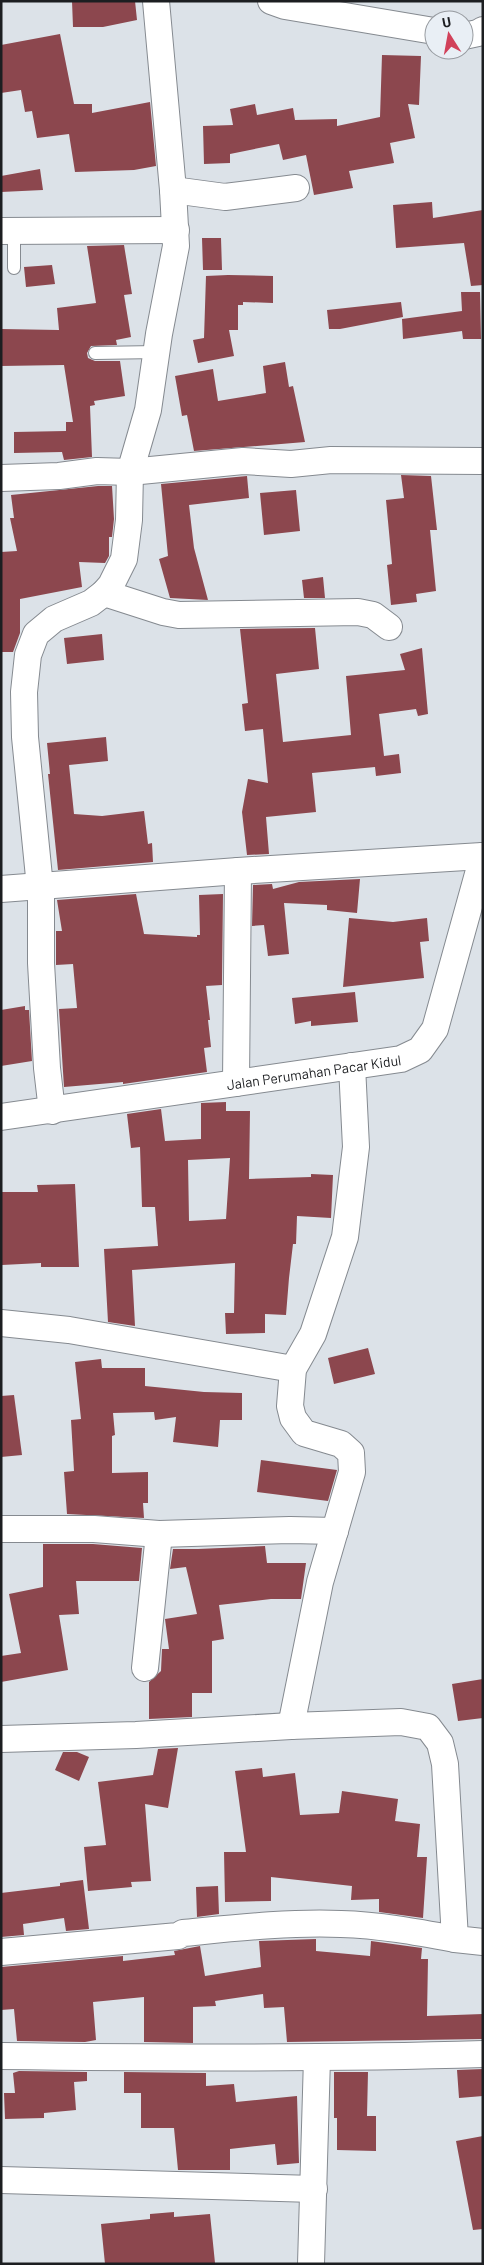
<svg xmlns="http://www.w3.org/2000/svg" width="484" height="2265" font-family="Barlow,sans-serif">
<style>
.building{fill:#8c474e;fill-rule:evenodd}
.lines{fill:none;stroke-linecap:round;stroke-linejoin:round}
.lane-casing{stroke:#858a90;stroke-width:14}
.street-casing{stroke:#858a90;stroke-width:28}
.lane{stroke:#fff;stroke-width:12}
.street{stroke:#fff;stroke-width:26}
.labels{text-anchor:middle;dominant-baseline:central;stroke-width:5;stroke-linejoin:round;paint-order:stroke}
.street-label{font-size:14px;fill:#1c1e21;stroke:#e9eff5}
</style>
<rect width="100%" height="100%" fill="#dce2e8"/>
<!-- building -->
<path class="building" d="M72 1H135L137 20 103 27H73Z
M60 34 74 104H92V113L150 102 156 166 134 170 75 172 69 134 37 138 32 111 25 112 21 90 1 93V45Z
M382 55 421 56 419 105 408 104 415 138 390 143 394 163 349 171 353 188 314 195 306 155 283 160 279 144 230 154V163L204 164 203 126 233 125 230 109 255 104 257 115 293 108 295 120 337 119V126L380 117Z
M40 169 43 190 1 192V176Z
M432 202 433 218 483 210V285L471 286 464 243 396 248 393 205Z
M202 238H221L222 270H203Z
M124 245 132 294 124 295 131 337 116 340 117 345 91 346 87 353 88 358 95 361H120L125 396 94 401 95 405 90 406 92 457 64 460 62 452 14 453V432L66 431V422H73L64 365 1 366V329L59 330 57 308 96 303 87 246Z
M52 265 55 284 26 287 24 267Z
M228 275 273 276V303L243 302V305H238V330H229L234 356 198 363 193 340 204 338 206 276Z
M461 292H480L481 339H463L462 331 403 339 402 319 462 311Z
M401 302 403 317 340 329H329L327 310Z
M285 362 289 387 293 386 305 442 194 451 187 415 182 416 175 376 213 369 218 401 266 393 263 366Z
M401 475 431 476 437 530H430L436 591 416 594 417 602 391 605 387 565 392 564 386 500 404 498Z
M247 476 249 498 189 505 194 548 208 600 170 598 159 559 168 556 161 484Z
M98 486H112L114 519 112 537H109V556L105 563 79 562 82 587 20 599V633L13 652H1V552L17 551 10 518H14L11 495Z
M296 490 300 531 264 535 260 493Z
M323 577 325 598H304L302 580Z
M315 628 319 669 276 674 283 742 351 735 346 676 405 670 400 654 422 648 428 714 418 716 416 709 379 714 384 756 399 754 401 773 376 776 375 767 312 773 316 812 266 817 269 854 247 855 242 812 248 779 268 783 263 729 245 731 242 704 248 703 240 629Z
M102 634 104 660 67 664 64 638Z
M106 737 108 761 69 765 74 814 102 816 144 811 148 844 152 843 153 862 58 870 48 774H50L47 743Z
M360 879 357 913 327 910V905L284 903 289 954 268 956 264 925 252 926 253 885 272 884 273 889 299 882Z
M136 894 144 934 197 937V935H200L199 895 223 894 222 985 206 986 210 1020H208L211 1047 204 1048 207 1072 123 1084V1082L64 1087 59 1009 77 1008 73 964 56 965V931H62L57 900Z
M349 918 393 922 427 918 429 941 420 942 424 978 343 987Z
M355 992 358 1022 311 1026V1021L295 1024 292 998Z
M25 1006V1010H29L32 1061 1 1066V1010Z
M226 1102V1111H250L249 1179 311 1177V1174L333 1175 331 1218 297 1216 296 1244H293L289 1278 286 1315 265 1314V1333L226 1334 225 1313H234L235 1263 132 1270 135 1326 108 1322 104 1249 158 1246 155 1207H142L140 1147 131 1148 127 1114 161 1109 165 1141 201 1139V1103ZM230 1158 226 1219 189 1221 188 1160Z
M75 1184 79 1267H41V1263L2 1265V1192H38L37 1185Z
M368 1348 375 1374 334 1384 328 1358Z
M101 1359 102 1368H145V1386L204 1392 242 1393V1420H220L218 1447 173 1442 176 1417 155 1420 154 1412 113 1413 115 1435 112 1436V1473L148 1472V1503H143L144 1518 67 1514 64 1472 74 1471 71 1420 81 1419 75 1362Z
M14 1395 22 1455 1 1457V1396Z
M261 1460 337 1470 328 1501 257 1492Z
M43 1544H93L142 1548 139 1581H76L79 1614 59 1615 68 1670 1 1682V1656L21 1653 9 1594 43 1587Z
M265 1546 267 1563H306L301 1599H271L219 1605 224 1639 212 1641V1693H192V1717L149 1719V1682L161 1671 162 1649H169L165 1619 197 1614 186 1567 170 1569 173 1549H198Z
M483 1679V1718L458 1721 452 1684Z
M178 1748 168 1808 145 1804 151 1881 131 1882 132 1887 88 1891 84 1847 106 1845 98 1782 153 1775 158 1749Z
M63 1752H77L89 1757 79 1781 55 1770Z
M262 1768 263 1777 295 1773 300 1815 339 1813 342 1791 398 1799 395 1821 420 1824 417 1857H427L423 1918 379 1912V1899L351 1900 352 1886 271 1877V1901L225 1902 224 1852H246L235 1771Z
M83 1880 89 1929 66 1931 64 1918 23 1924 24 1935 1 1937V1893L60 1886V1883Z
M218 1886 219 1914 197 1917 196 1887Z
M316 1939V1951L370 1956 371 1941 422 1948 421 1959H428L427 2016 483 2014V2039L287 2042 284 2007 264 2008 263 1994 215 2001 216 2006 193 2007V2043L144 2042V1997L93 2002 96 2040 85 2042 17 2041 14 2009 1 2010V1967L123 1956V1961L175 1955 174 1951 200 1946 205 1976 261 1967 259 1941Z
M483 2069V2096L459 2098 457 2070Z
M19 2071 87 2072V2081L74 2082 76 2110 44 2113V2118L5 2119 4 2093H15L13 2073Z
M124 2072 206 2073V2086L234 2084 236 2102 297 2096 299 2163 277 2165 275 2144 230 2149V2170H178L174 2128H141V2093H124Z
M334 2072H368L367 2116H376V2151L337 2150V2118H334Z
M483 2136V2229L473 2230 456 2141Z
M174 2212V2217L210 2214 215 2263 105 2264 101 2224 150 2219V2214Z"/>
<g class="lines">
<!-- lane casing -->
<g class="lane-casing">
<path id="lane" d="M14 231V268
M95 353 157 352"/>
</g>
<!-- street casing -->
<g class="street-casing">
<g id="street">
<path d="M271 1 285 6 434 31"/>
<path d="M464 36 478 33 483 30"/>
<path d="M173 190 225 197 296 188"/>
<path d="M1 231 176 230"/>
<path d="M1 478 59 476 97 471 130 472 243 461 291 464 331 460 483 461"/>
<path d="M104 593 163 612 179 615 358 612 373 615 389 627"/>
<path d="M1 889 238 871 482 856"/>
<path d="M352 1066 356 1147 345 1237 313 1334 293 1369 290 1406 293 1418 304 1433 341 1444 351 1453 352 1472 320 1582 291 1726 401 1722 428 1727 440 1743 445 1764 455 1939 483 1942"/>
<path d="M236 1083 238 871"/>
<path d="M52 1111 47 1068 41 963V897L25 737 24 692 28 655 36 634 54 619 91 603 104 593 111 585 124 559 129 520 130 472 148 410 159 334 176 246 173 190 156 1"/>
<path id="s1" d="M1 1117 401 1059 420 1050 435 1029 483 856"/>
<path d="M1 1323 69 1330 293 1369"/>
<path d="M1 1529H94L159 1534 290 1530 335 1531"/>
<path d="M145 1668 159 1534"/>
<path d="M1 1739 136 1735 291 1726"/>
<path d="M1 1952 178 1936 183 1933C235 1928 288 1922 341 1924 379 1925 417 1932 455 1939"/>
<path d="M1 2056C162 2058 322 2059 483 2054"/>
<path d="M1 2180 314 2189"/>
<path d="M311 2264 317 2058"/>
</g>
</g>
<!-- lane -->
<use href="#lane" class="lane"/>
<!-- street -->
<use href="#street" class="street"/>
</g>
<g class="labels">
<!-- street labels -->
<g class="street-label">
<text stroke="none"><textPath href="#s1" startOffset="316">Jalan Perumahan Pacar Kidul</textPath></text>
</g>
</g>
<!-- border -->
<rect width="484" height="2265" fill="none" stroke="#1c1e21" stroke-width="5"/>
<!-- north arrow -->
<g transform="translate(449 35) rotate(349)"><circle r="24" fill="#e9eff5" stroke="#979ba0"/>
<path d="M0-4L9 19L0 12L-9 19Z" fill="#d1415a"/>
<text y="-8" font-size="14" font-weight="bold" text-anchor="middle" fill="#1c1e21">U</text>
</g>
</svg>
